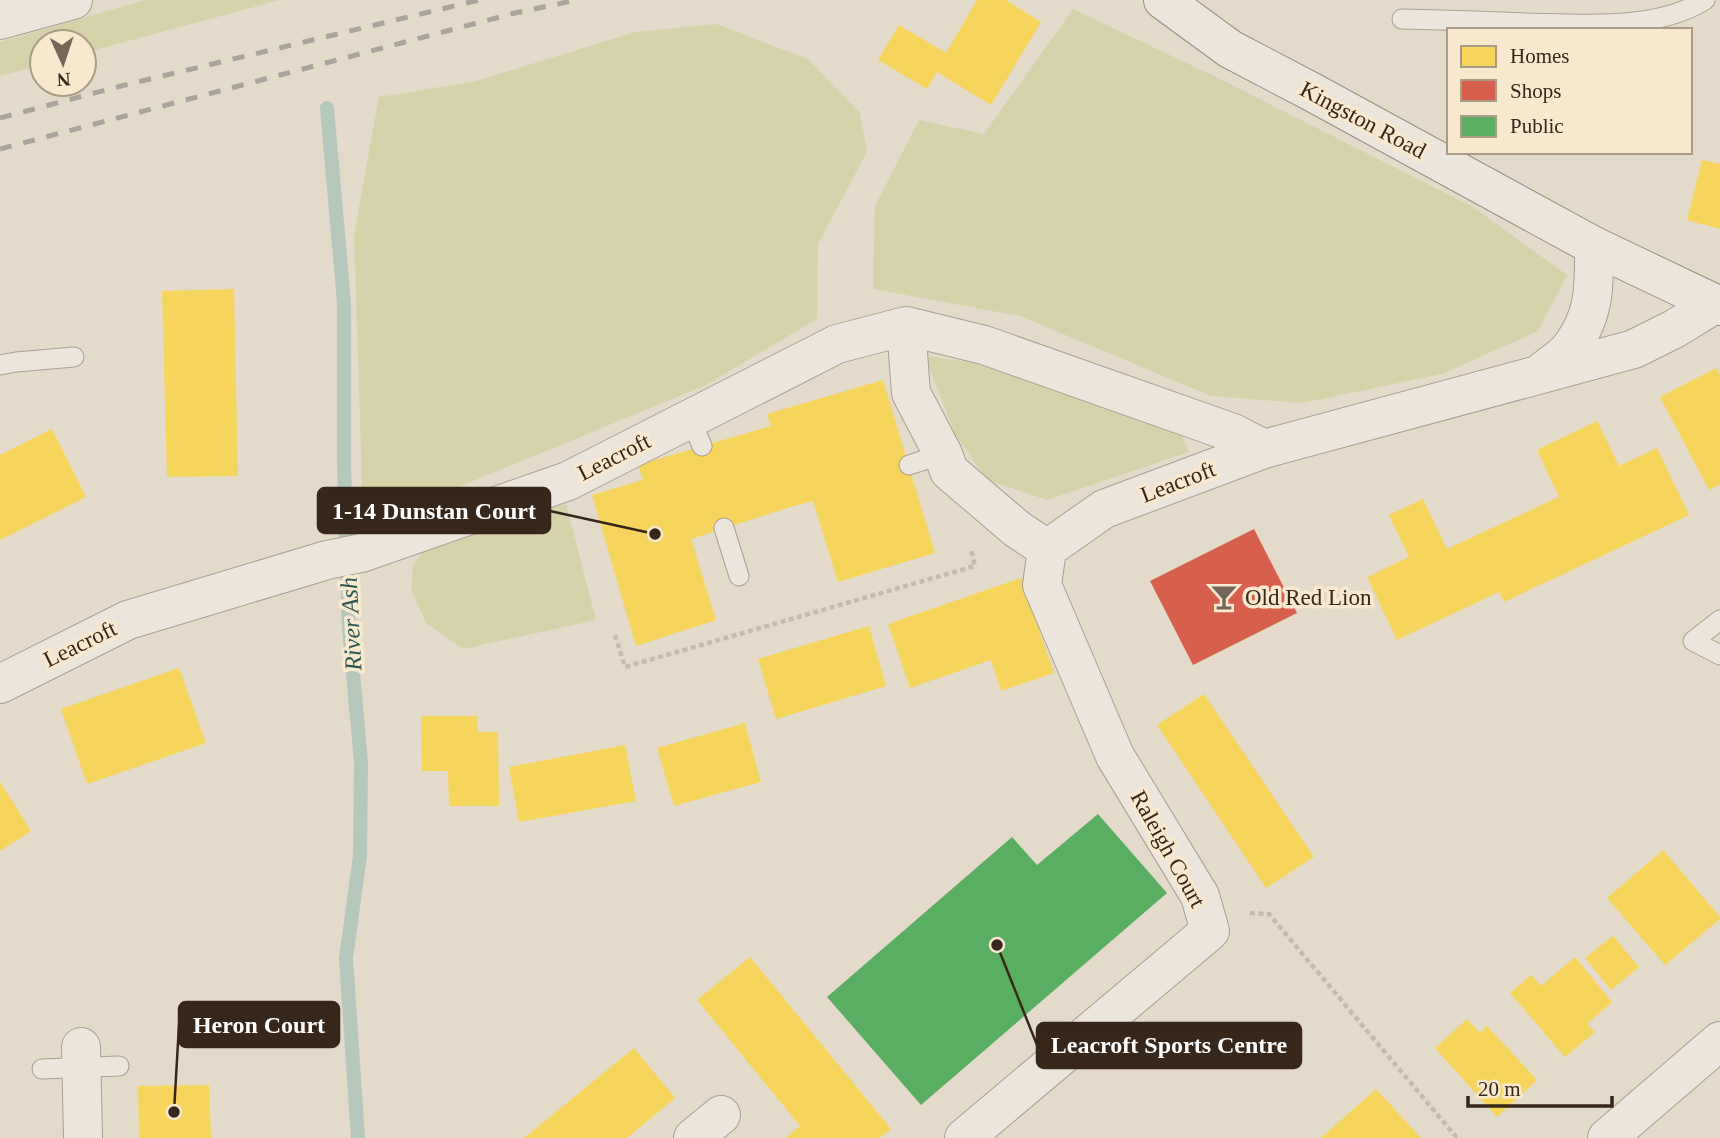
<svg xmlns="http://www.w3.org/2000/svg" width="1720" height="1138" font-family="'Times New Roman',serif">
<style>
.green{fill:#d6d3ab}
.homes{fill:#f6d55c}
.shops{fill:#d6604d}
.public{fill:#5aae61}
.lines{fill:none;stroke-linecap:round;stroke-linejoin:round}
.stream{stroke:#b6c8bb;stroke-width:14}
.lane-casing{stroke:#a99f93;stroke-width:21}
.street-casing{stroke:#a99f93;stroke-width:40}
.secondary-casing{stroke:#988e83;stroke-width:40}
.path{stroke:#c4bcb2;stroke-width:4.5;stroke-dasharray:5 3.5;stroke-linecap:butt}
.lane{stroke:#ece5db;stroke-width:19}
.street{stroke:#ece5db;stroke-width:38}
.secondary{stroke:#ece5db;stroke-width:38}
.rail{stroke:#aaa49c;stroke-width:5;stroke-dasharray:12 12;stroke-linecap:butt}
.labels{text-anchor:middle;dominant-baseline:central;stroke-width:7;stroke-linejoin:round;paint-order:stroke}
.street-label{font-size:23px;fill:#37271b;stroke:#f7e8ce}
.poi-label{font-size:23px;fill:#37271b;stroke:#f7e8ce;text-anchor:start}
.water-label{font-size:24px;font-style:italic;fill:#2a5751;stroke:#f7e8ce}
.leader{fill:none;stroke:#37271b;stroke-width:2.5}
.callout-dot{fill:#37271b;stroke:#f7e8ce;stroke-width:2.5}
.callout{fill:#37271b;stroke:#37271b;stroke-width:2.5}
.callout-label{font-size:24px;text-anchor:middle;font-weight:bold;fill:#fff}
</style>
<rect width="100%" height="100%" fill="#e4dac9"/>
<!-- green -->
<path class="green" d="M145 0H280L84 53V42H42V65L0 76V42Z
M1073 9 1216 77 1473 207 1567 275 1538 331 1442 374 1302 403 1211 396 1020 316 873 289 875 206 919 120 984 134Z
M716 24 808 59 860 113 867 152 818 244 817 319 706 385 432 498 363 514 354 235 379 97 476 81 635 32Z
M925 356 1005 367 1179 430 1189 452 1047 500 987 480 955 434Z
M566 504 596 620 463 649 426 623 411 589 413 565 429 544Z"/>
<!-- homes -->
<path class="homes" d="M977 0H1006L1041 22 991 105 937 72 927 89 878 60 899 25 946 53Z
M1702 160 1720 164V229L1687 220Z
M234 289 238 476 167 477 162 291Z
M1716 368 1720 375V484L1709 490 1660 397Z
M883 380 935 553 838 582 813 501 794 506 691 539 716 620 636 646 592 495 643 480 638 465 771 426 767 414Z
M1597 421 1619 466 1657 448 1689 515 1504 602 1499 592 1397 640 1367 577 1409 557 1389 515 1423 499 1447 549 1559 497 1537 450Z
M52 429 86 497 0 540V455Z
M1021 578 1054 673 1001 691 991 660 910 688 888 624Z
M869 626 886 686 776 719 758 659Z
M179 668 206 743 87 784 61 709Z
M1204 694 1314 857 1266 888 1157 725Z
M421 716H477L478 732H498L499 806H449L448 771H422Z
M745 723 761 782 674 806 657 748Z
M625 745 636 801 519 822 509 767Z
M0 782 31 831 0 851Z
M1663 850 1720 917V919L1665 965 1607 898Z
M1613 936 1639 967 1611 990 1585 958Z
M750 957 891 1129 879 1138H786L800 1126 697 1000Z
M1575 957 1612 1002 1587 1024 1595 1032 1565 1057 1510 993 1531 975 1541 986Z
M1467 1019 1480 1033 1487 1026 1537 1080 1497 1117 1435 1048Z
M634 1048 675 1098 627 1138H524Z
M209 1085 211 1138H139L138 1086Z
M1376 1089 1421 1138H1321Z"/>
<!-- shops -->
<path class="shops" d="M1254 529 1297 613 1193 665 1150 581Z"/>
<!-- public -->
<path class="public" d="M1098 814 1167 893 921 1105 827 997 1012 837 1037 865Z"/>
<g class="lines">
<!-- stream -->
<path class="stream" d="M327 108 344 303V465L349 629 361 762 360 856 346 958 358 1138"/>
<!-- lane casing -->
<g class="lane-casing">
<path id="lane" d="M1402 19C1444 20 1485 21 1526 23 1582 24 1656 31 1705 0
M0 365 16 362 74 357
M690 418 702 446
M909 465 943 454
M724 528 739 576
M1720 620 1693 641 1720 655
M42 1069 119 1066"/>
</g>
<!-- street casing -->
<g class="street-casing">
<path id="street" d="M0 20 73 0
M906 326 911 393 943 454 949 471 1017 529 1047 549 1104 509 1264 449
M1542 372C1551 364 1564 357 1571 347 1596 314 1594 284 1594 246
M0 684 128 620 327 560 361 553 568 481 837 344 906 326 984 345 1233 433 1264 449 1634 349 1674 329 1715 304
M81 1047 83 1138
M693 1138 721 1115
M964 1138 1210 931 1200 896 1115 756 1042 585 1047 549
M1607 1138 1720 1041"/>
</g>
<!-- secondary casing -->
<g class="secondary-casing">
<path id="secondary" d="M1163 0 1230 49 1312 92 1594 246 1720 306"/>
</g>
<!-- path -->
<path class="path" d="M615 635 625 667 975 566 971 549
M1250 913 1269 914 1457 1138"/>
<!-- lane -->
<use href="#lane" class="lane"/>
<!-- street -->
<use href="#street" class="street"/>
<!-- secondary -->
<use href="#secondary" class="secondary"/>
<!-- rail -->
<path class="rail" d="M0 118 121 86 479 0
M0 149 515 13 577 0"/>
</g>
<!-- icons -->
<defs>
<g id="bar-bare" transform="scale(2.1)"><path d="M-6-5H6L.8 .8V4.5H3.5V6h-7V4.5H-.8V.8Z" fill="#746658" stroke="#f7e8ce" stroke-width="2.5" paint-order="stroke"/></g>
</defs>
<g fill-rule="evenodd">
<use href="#bar-bare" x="1224" y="597"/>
</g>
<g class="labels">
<!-- street labels -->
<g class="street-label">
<text transform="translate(1363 120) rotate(28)">Kingston Road</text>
<text transform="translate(614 457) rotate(-27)">Leacroft</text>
<text transform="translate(1178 482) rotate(-21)">Leacroft</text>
<text transform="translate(80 644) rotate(-26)">Leacroft</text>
<text transform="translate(1168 849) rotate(61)">Raleigh Court</text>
</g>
<!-- poi labels -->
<g class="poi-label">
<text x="1245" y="597">Old Red Lion</text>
</g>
<!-- water labels -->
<g class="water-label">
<text transform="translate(351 624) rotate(-93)">River Ash</text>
</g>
</g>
<!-- callouts -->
<path class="leader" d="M655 534L550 511M174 1112L179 1025M997 945L1037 1045"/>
<g class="callout-dot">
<circle cx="655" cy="534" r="7"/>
<circle cx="174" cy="1112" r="7"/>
<circle cx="997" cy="945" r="7"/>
</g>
<g class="callout">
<rect x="318" y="488" width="232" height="45" rx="7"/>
<rect x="179" y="1002" width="160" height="45" rx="7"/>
<rect x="1037" y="1023" width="264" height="45" rx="7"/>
</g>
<g class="callout-label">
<text x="434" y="519">1-14 Dunstan Court</text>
<text x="259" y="1033">Heron Court</text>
<text x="1169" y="1053">Leacroft Sports Centre</text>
</g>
<!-- legend -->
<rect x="1447" y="28" width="245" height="126" fill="#f7e8ce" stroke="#aa9b86" stroke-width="2"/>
<rect x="1461" y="46" width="35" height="21" fill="#f6d55c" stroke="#aa9b86" stroke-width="2"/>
<text x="1510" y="63" font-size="21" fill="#37271b">Homes</text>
<rect x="1461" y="80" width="35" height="21" fill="#d6604d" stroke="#aa9b86" stroke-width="2"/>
<text x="1510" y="98" font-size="21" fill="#37271b">Shops</text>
<rect x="1461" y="116" width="35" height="21" fill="#5aae61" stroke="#aa9b86" stroke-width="2"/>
<text x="1510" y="133" font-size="21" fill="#37271b">Public</text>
<!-- north arrow -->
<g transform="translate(63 63) rotate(177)"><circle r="33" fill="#f7e8ce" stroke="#aa9b86" stroke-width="2"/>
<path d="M0-5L12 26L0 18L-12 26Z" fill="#746658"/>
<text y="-10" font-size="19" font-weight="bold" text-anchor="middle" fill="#37271b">N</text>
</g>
<!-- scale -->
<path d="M1468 1096v10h144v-10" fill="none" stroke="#37271b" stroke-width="3.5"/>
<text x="1478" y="1096" font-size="21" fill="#37271b" stroke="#f7e8ce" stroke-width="5" paint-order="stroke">20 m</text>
</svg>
